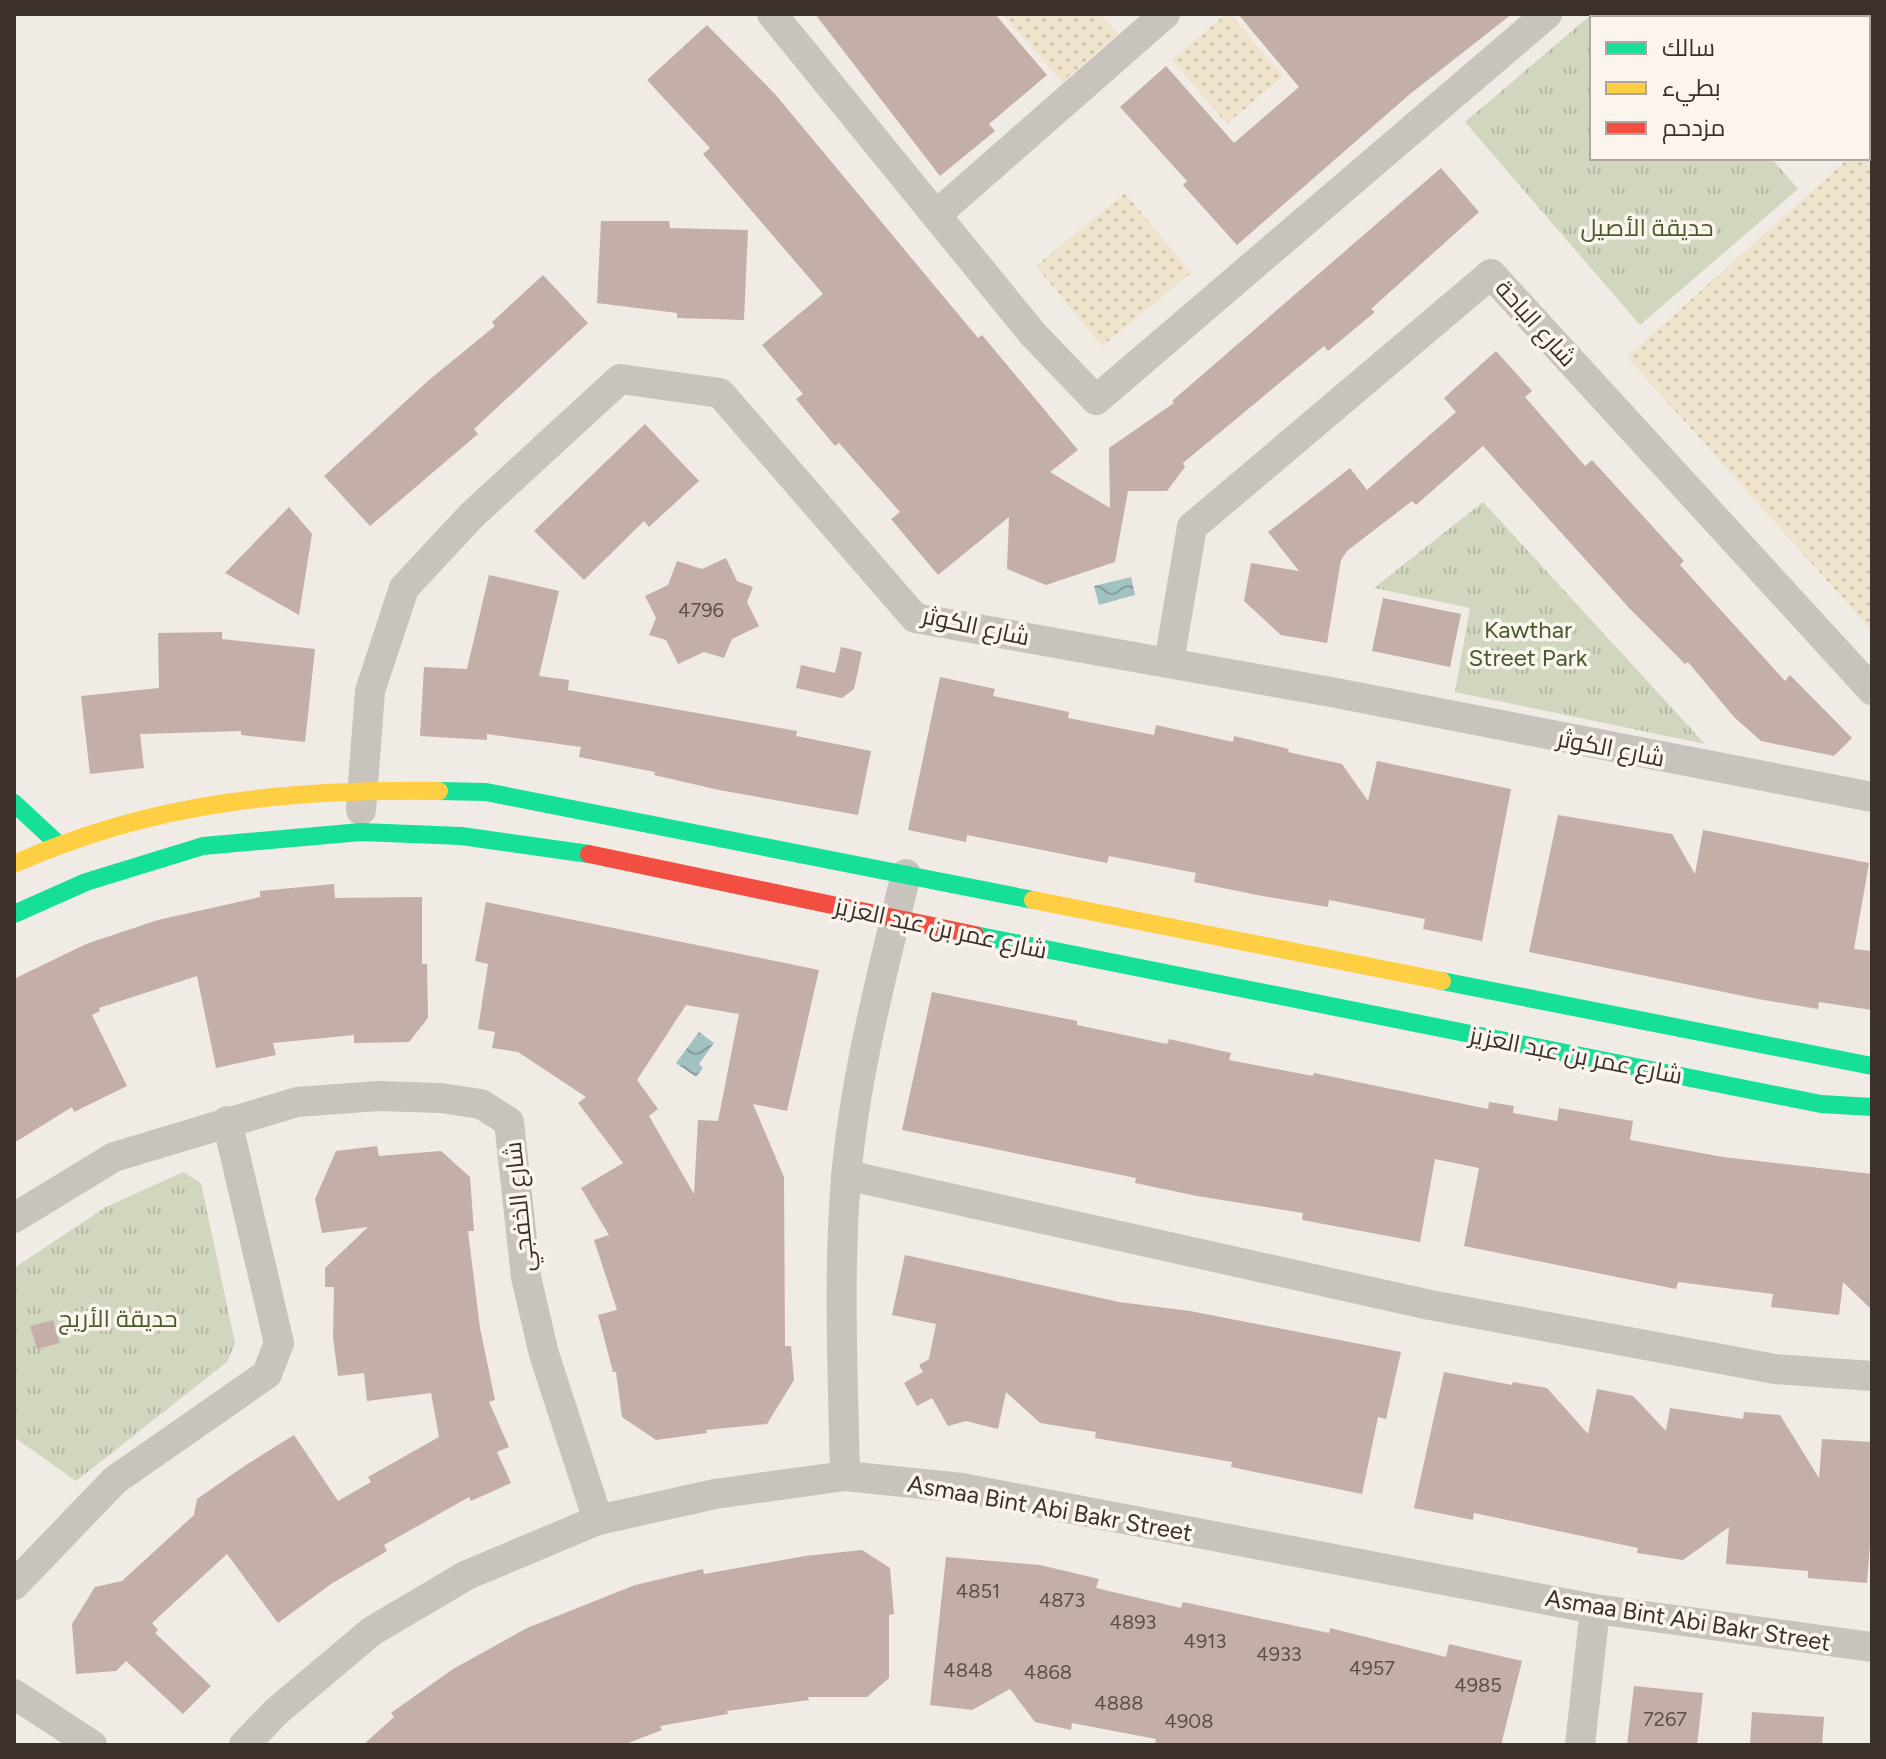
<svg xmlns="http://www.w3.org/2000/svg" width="1886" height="1759" font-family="Figtree,Cairo,sans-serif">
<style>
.sand{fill:url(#sand-dots)}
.park{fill:url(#park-tufts)}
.water{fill:url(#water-waves)}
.building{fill:#c3afa7;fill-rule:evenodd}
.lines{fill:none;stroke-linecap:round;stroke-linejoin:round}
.street{stroke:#c9c3be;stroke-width:30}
.fast{stroke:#16e098;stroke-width:18}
.slow{stroke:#ffcf43;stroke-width:18}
.jam{stroke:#f24e42;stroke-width:18}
.labels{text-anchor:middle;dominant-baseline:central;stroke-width:7;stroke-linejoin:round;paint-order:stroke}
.number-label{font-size:20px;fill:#5d504a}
.park-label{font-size:24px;fill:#4a5a2e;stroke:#fbf5ee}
.street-label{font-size:24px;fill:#3b302b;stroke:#fbf5ee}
</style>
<defs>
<pattern id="sand-dots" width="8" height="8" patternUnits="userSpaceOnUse" patternTransform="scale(2)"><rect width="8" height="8" fill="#efe3cc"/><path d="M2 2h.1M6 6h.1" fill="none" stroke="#cec3af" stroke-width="1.8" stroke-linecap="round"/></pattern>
<pattern id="park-tufts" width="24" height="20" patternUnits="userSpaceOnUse" patternTransform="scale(2)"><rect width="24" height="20" fill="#d1d6bf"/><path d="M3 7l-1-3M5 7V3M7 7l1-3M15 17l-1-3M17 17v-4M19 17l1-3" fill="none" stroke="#b4b8a4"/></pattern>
<pattern id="water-waves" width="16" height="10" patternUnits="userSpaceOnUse" patternTransform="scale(2)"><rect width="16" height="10" fill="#a1c2c1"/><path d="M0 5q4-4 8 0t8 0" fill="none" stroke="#849e9d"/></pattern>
</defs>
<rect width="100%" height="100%" fill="#f0ebe5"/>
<!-- sand -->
<path class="sand" d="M1003 14H1101L1118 34 1062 82Z
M1226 14H1230L1283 76 1227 124 1172 60Z
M1872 137V631L1627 357 1849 158H1868V141Z
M1125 193 1191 273 1102 346 1036 266Z"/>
<!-- park -->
<path class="park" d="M1592 14H1647L1651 18H1592V158H1771L1798 189 1640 325 1465 122Z
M1483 502 1705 744 1455 692 1470 608 1374 588Z
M183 1172 201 1183 235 1343 227 1362 76 1481 14 1437V1268L106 1207Z"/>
<!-- water -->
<path class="water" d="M1131 577 1135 595 1099 605 1094 586Z
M699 1032 714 1043 699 1064 703 1068 696 1077 676 1063Z"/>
<!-- building -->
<path class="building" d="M815 14H995L1047 75 989 124 995 131 940 176Z
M1238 14H1512L1410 94 1237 245 1183 185 1187 181 1120 107 1166 66 1234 143 1299 87Z
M707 25 775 94 978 338 982 335 1078 450 1050 472 1110 508 1109 448 1174 403 1172 401 1441 168 1479 212 1371 309 1375 312 1328 351 1324 346 1183 463 1185 467 1167 491H1128L1115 562 1046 585 1007 569 1009 517 938 575 891 519 900 512 839 443 835 446 796 399 803 394 762 345 823 294 703 154 710 148 647 80Z
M601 221H669L670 228 748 230 744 320 677 318V313L597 303Z
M543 275 588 323 474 429 478 434 370 526 324 476 429 380 495 326 492 322Z
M1496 351 1532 391 1525 397 1585 466 1592 460 1684 561 1680 565 1785 681 1790 675 1852 738 1834 756 1761 741 1734 717 1688 662 1685 664 1630 609 1483 446 1416 505 1412 501 1347 551 1341 560 1327 643 1281 635 1244 601 1251 563 1299 571 1268 532 1350 468 1367 490 1456 412 1444 398Z
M645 424 699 481 649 527 644 521 584 580 534 531Z
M289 507 312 534 299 615 225 573Z
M726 558 737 581 753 587 747 602 759 626 732 639 724 658 704 652 678 664 666 640 649 635 656 618 645 596 668 585 677 561 702 569Z
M489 575 559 591 539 676 569 680 568 690 797 731 796 736 871 751 858 815 719 790 654 775 655 772 579 757 581 747 487 734V740L420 736 424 667 467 669Z
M1383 598 1461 614 1450 667 1372 651Z
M222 632V639L315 649 305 742 241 735V731L140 734 144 768 90 774 81 696 159 688 158 633Z
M841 647 862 652 854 689 842 698 796 688 801 665 835 673Z
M940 677 995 689 993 696 1069 712 1068 718 1154 735 1156 725 1233 742 1234 736 1289 749 1288 752 1342 764 1368 801 1377 761 1511 789 1482 941 1423 929 1425 919 1329 900 1328 907 1257 895 1194 882 1196 873 1109 856 1107 863 967 835 966 842 908 830Z
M1558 815 1672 834 1695 874 1703 830 1869 863 1854 949 1872 951V1010L1819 1002 1818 1009 1758 999 1529 952Z
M334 884 335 898 422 897V964H427L428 1018 409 1042 354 1043V1035L273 1043 276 1055 216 1068 197 976 99 1008 100 1011 92 1015 127 1086 74 1112 72 1107 14 1143V979L86 944 158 920 260 897V891Z
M486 902 819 970 787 1111 753 1104 784 1177 785 1346H791L794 1380 767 1424 706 1430 707 1433 656 1440 622 1417 616 1372H613L598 1315 617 1310 594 1240 609 1235 581 1188 623 1163 578 1103 586 1097 518 1052 492 1048 495 1032 478 1029 488 964 475 961ZM686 1005 739 1014 718 1121 698 1120 694 1194 649 1116 658 1109 637 1080Z
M932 992 1077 1021V1025L1167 1044 1169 1039 1231 1053 1229 1060 1313 1076 1314 1073 1488 1109 1489 1102 1514 1106 1513 1113 1557 1121 1559 1108 1633 1121 1630 1140 1723 1157 1872 1174V1310L1843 1282 1839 1315 1771 1307 1773 1294 1678 1282 1676 1289 1464 1246 1479 1168 1435 1159 1420 1242 1302 1220 1303 1213 1197 1196 1135 1183 1136 1178 902 1130Z
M377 1146 379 1156 441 1151 470 1177 474 1231H468L480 1328 495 1400 489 1402 509 1447 497 1452 511 1483 471 1501 469 1497 384 1545 387 1551 331 1584 278 1623 227 1554 152 1623 158 1630 155 1633 211 1686 183 1714 126 1661 116 1671 76 1674 72 1624 95 1587 122 1581 194 1515 197 1499 246 1465 294 1435 338 1501 371 1482 368 1477 439 1437 431 1393 367 1401 364 1373 338 1376 333 1337 334 1287H325V1268L368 1227 322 1233 315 1199 336 1151Z
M905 1255 1119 1302 1190 1311 1401 1352 1386 1419 1378 1417 1362 1494 1231 1467 1232 1462 1095 1438 1096 1432 1040 1423 1006 1392 998 1429 966 1421 948 1426 932 1398 917 1406 904 1383 923 1372 919 1365 929 1359 936 1324 892 1315Z
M53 1320 60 1343 37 1349 30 1326Z
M1444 1372 1512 1385 1513 1382 1547 1388 1588 1434 1597 1389 1633 1396 1666 1431 1670 1408 1743 1419 1744 1412 1780 1415 1819 1478 1822 1439 1872 1442V1519L1867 1583 1808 1578V1571L1726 1564 1729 1527 1683 1560 1637 1553 1638 1548 1474 1513 1473 1520 1414 1508Z
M862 1550 890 1568 894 1614 889 1615V1678L867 1697H808L809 1700 727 1711 728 1714 660 1726 662 1730 623 1745H363L394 1717 391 1713 453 1669 527 1628 635 1585 703 1569 704 1574 805 1556Z
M946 1557 1040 1565 1099 1579 1096 1588 1181 1608 1183 1602 1329 1633 1330 1628 1446 1657 1449 1644 1522 1661 1501 1745H1155L1156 1739 1072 1723 1071 1730 1035 1722 1010 1689 972 1710 930 1705Z
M1634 1686 1703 1693 1697 1745H1627Z
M1752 1712 1824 1717 1822 1745H1750Z"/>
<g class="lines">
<!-- street -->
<path class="street" d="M772 14 1032 333 1096 400 1547 14
M936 215 1165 14
M1169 662 1192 527 1491 274 1872 690
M361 810 370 691 404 588 472 515 620 379 720 393 915 618 1331 692 1872 797
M846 1175 1430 1305 1775 1369 1872 1376
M14 1218 114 1157 297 1102 378 1096 440 1098 481 1104 509 1122 526 1277 544 1354 598 1520
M845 1476C843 1376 838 1278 846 1178 855 1075 882 975 906 874
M14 1585 115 1480 267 1374 279 1343 227 1121
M14 1694 92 1745
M244 1745 277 1711 372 1631 467 1575 598 1520 715 1494 845 1476 962 1488 1595 1609 1872 1647
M1580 1745 1595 1609"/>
<!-- fast -->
<path class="fast" d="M1868 23 1872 27
M439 791 486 792 1033 900
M14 803 56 842
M14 914 86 882 203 846 361 832 461 836 589 854
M975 935 1821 1104 1872 1107
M1442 981 1872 1066"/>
<!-- slow -->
<path class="slow" d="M14 864C152 802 289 789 439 791
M1033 900 1442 981"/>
<!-- jam -->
<path class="jam" d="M589 854 975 935"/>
</g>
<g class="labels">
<!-- number labels -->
<g class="number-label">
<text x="701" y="610">4796</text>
<text x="978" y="1591">4851</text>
<text x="1062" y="1600">4873</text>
<text x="1133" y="1622">4893</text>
<text x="1205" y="1641">4913</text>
<text x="1279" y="1654">4933</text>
<text x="1372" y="1668">4957</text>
<text x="968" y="1670">4848</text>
<text x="1048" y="1672">4868</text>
<text x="1478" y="1685">4985</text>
<text x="1119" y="1703">4888</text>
<text x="1665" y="1719">7267</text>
<text x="1189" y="1721">4908</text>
</g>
<!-- park labels -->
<g class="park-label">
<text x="1647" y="227">حديقة الأصيل</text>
<text x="1528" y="629">Kawthar<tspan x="1528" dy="28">Street Park</tspan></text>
<text x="118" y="1318">حديقة الأريج</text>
</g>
<!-- street labels -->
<g class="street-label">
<text transform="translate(1536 323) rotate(48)">شارع الباحة</text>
<text transform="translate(976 626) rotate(12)">شارع الكوثر</text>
<text transform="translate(1611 748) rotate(11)">شارع الكوثر</text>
<text transform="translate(941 928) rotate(12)">شارع عمر بن عبد العزيز</text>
<text transform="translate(1576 1055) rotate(11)">شارع عمر بن عبد العزيز</text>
<text transform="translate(519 1207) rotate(-96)">شارع الخفجي</text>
<text transform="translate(1050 1508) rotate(10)">Asmaa Bint Abi Bakr Street</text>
<text transform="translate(1688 1620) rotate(9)">Asmaa Bint Abi Bakr Street</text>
</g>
</g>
<!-- border -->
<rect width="1886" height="1759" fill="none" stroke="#3b302b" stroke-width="32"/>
<!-- legend -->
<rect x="1590" y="16" width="280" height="144" fill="#fbf5ee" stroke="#aea6a0" stroke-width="2"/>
<rect x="1606" y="42" width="40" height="12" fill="#16e098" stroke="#aea6a0" stroke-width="2"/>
<text x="1662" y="56" font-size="24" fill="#3b302b">سالك</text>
<rect x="1606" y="82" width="40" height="12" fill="#ffcf43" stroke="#aea6a0" stroke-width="2"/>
<text x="1662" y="96" font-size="24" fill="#3b302b">بطيء</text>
<rect x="1606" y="122" width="40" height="12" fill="#f24e42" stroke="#aea6a0" stroke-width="2"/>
<text x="1662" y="136" font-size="24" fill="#3b302b">مزدحم</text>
</svg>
